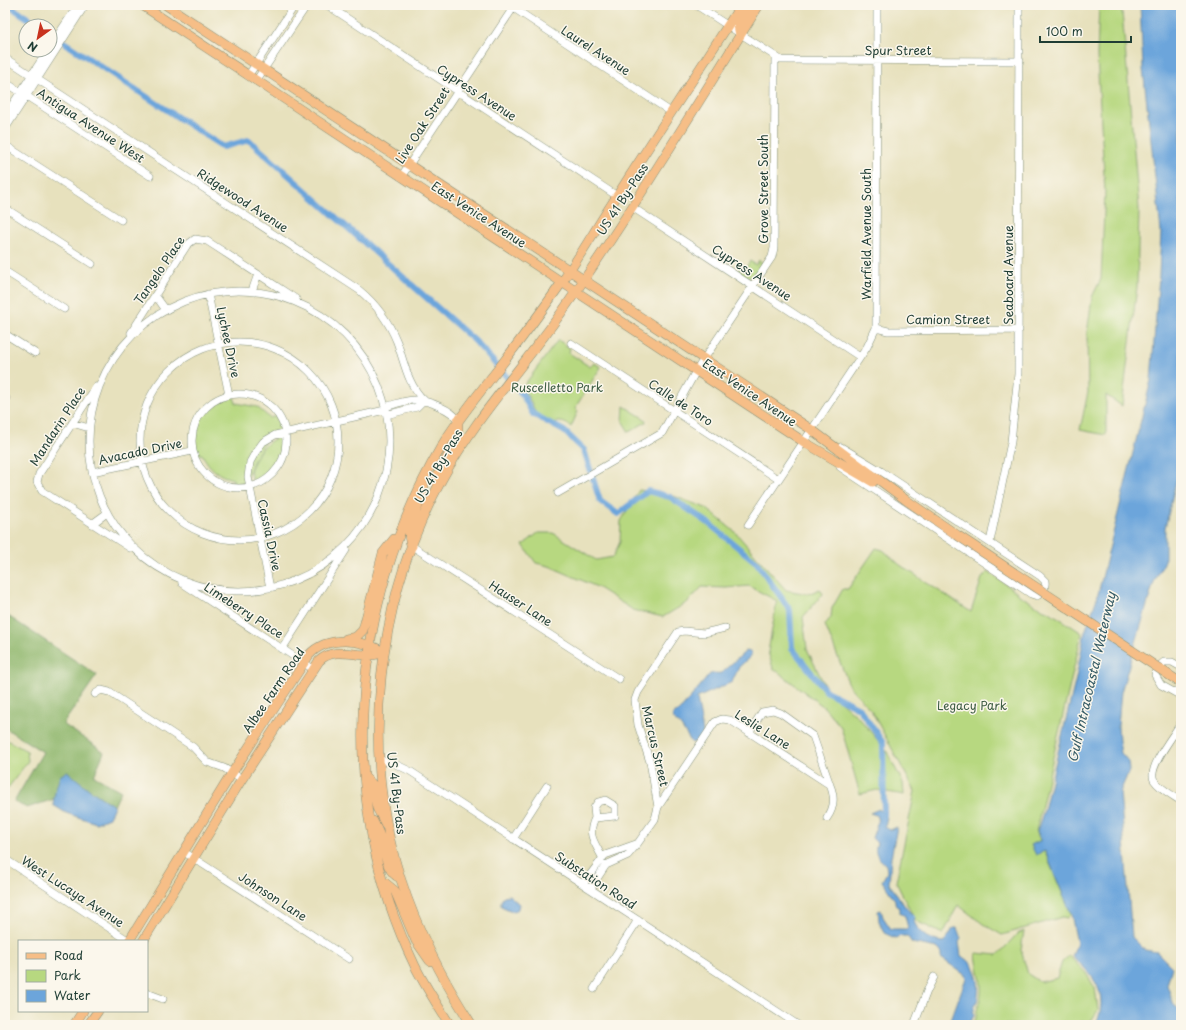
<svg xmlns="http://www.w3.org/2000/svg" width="1186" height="1030" font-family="'Playpen Sans',sans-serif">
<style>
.green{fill:#b7d880;stroke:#6b8a5a}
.forest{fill:#91b86e;stroke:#587a51}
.water{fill:#6ca5db;stroke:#467188}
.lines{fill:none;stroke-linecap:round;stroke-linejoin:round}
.canal{stroke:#6ca5db;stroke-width:6}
.minor-casing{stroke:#838f78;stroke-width:8}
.major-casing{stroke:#838f78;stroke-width:10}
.minor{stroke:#fff;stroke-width:7}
.major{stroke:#f6be87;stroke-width:9}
.major-bridge-casing{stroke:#838f78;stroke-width:10;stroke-linecap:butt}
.major-bridge{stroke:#f6be87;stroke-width:9}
.labels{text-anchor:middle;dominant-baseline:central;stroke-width:3;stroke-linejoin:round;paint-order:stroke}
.street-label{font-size:12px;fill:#1f3d34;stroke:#fbf7ec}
.park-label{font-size:12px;fill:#3d5c43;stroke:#fbf7ec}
.water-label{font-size:13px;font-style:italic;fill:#365c66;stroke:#fbf7ec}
</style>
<rect width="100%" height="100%" fill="#fbf7ec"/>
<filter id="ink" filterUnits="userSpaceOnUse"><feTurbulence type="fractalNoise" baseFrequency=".025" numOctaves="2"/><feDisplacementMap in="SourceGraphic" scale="8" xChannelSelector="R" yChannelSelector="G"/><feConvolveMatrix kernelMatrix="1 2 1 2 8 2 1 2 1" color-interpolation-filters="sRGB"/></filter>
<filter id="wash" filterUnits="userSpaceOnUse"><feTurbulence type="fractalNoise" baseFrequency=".012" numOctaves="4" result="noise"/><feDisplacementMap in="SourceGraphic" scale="16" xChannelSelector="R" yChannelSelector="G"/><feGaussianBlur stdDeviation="0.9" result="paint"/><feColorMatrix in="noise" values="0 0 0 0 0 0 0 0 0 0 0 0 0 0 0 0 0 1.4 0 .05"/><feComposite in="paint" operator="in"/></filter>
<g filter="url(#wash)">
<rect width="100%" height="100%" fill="#e7e1bd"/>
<!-- green -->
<path class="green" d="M1099 5H1119L1122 12 1139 209 1137 287 1122 406 1106 395V435L1080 430 1088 392 1087 334 1092 297 1101 279 1105 191 1097 56Z
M759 260 763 263 753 277H748L739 272V268L744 271 750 261 756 265Z
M558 340 570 348 569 353 590 367 594 363 601 367 575 408 578 411 571 427C566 422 558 420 551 424 535 420 537 414 531 402 528 397 525 392 522 388Z
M234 397 236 403 257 407 270 418 276 416 280 427 277 431 266 438 243 484 238 486 232 485 233 479C218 476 209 468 202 454L196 455C190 427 205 402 234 397Z
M624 406 645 419 646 422 629 432 623 422Z
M279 437 284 444C283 456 268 487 253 480 243 466 265 441 279 437Z
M639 490 668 494 706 508 735 532 786 590 808 594 820 589 823 594 803 617 807 649 826 688 859 718 886 750 903 783 904 795 877 790 860 794 841 727 824 707 773 668 768 652 777 601 749 586 726 588 702 587 688 602 663 617 633 610 597 587 549 566 536 563 523 545 538 533H553L596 560 613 557 620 542 621 521Z
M876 548 883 550 900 565 971 612 982 578 988 572 1017 592 1019 595 1044 610 1048 611 1082 633 1036 831 1071 914 1067 918 1062 917 1002 935 983 924 958 905 943 934 916 921 911 915 912 914 896 882 915 791 871 710 850 687 825 625 831 617 832 608 843 589H848Z
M5 739 27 751 28 761 5 792Z
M1024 931 1021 950 1028 974 1040 982 1057 978 1062 962 1069 956 1085 972 1095 988 1098 1010 1091 1021 1057 1025H970L976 1018C976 1008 981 1002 981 993 982 980 977 966 976 953L998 955 1017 934Z"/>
<!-- forest -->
<path class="forest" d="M5 614 97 675 63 724 104 752 94 776 121 791 114 806 90 790 67 772 55 792 54 799 27 808 14 802 43 752 5 728Z"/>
<!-- water -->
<path class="water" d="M1140 5H1181V461L1165 528V561L1154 582 1121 692 1118 726 1119 741 1121 753 1128 761 1129 771 1120 792 1132 937 1145 950 1157 952 1172 967 1167 985 1174 1005 1181 1011V1025H1096C1109 993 1095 977 1072 956L1077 943 1071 914 1045 851 1036 855 1031 845 1041 840 1037 831 1044 810 1076 678 1085 632 1097 598 1151 380 1159 276 1161 231 1143 69Z
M746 651 751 652V656L739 667 732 682 697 698 704 738 692 743 680 725 673 719V715L681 709 710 674 721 673Z
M67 771 90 790 114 806 109 818 96 823 66 813 53 805 55 792 60 776Z
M879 809 887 818 885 827 890 830 897 827 891 858 889 884C899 895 903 907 915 917L914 922C920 934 929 941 944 942L950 934 953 928H957L961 939 959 942 961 956C975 961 980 981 978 995 978 1003 972 1008 974 1016L967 1025H949L966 978 965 975 941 958V952L937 948 912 943 907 936H901L895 938 884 933 879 921 878 911 881 910 883 917 891 929H906L908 928 905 916 900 913V908L895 904V900L882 881 887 872 886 865C879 859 873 853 877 843L872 838 878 821 876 815 870 813Z
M509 895 519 904 518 909 514 912 501 906V901L504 896Z"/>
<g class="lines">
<!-- canal -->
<path class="canal" d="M8 5 40 26
M50 33 223 147 249 140 475 341 522 394 533 414 564 431 584 450 600 501 618 514 648 491 670 497 707 522 757 563 790 610 792 648 826 691 859 708 883 743 884 815"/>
</g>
</g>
<g filter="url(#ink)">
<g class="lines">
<!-- minor casing -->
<g class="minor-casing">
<path id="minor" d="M327 5 617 196
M509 5 671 112
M696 5 781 60 1020 61
M50 47 78 5
M5 58 359 290C376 304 389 322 397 342 404 361 408 386 424 400
M248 76 295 5
M256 81 307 5
M5 82 150 176
M5 116 48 50
M5 129 85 5
M5 145 121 220
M401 177 515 5
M632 207 860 357
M5 208 92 264
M5 271 64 309
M89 441a150 150 0 1 1 300 0a150 150 0 1 1-300 0Z
M252 291 258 274
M208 294 229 395
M155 295 166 310
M876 328 888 331 1019 330
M131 333 187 245 195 239 207 241 296 299
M5 334 35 353
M140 441a99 99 0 1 1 198 0a99 99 0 1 1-198 0Z
M571 343 778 479
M96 387 39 474 37 482 42 491 130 548
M192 441a47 47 0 1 1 94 0a47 47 0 1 1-94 0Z
M5 397 6 398
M385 410 390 414 417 407 424 400
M72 423 89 428
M840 467 1031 594 1037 596C1043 593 1046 587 1045 581L1040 576 881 471 841 447
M92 472 192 451
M558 493 662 433 696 371 772 257 774 248 775 57
M92 524 107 513
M748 525 867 347 876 328 877 5
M990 542 1011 442 1018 374 1019 5
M412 546 619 679
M182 583 313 669
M270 588 248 477 250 462 255 453 263 442 275 435 385 410 388 406C397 404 407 399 416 400 428 400 452 410 458 420
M282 649 346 550
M1181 667 1172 662H1164L1156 669 1155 675 1161 685 1181 696
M95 694 101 690 109 692 193 747 207 762 224 768 242 779
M1181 723C1174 735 1147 768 1154 780 1160 789 1172 795 1181 801
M749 733 762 712 773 710 781 713 813 736 830 785
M380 760 393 763 410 771 798 1025
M605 800 615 806V816L595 818 594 808 598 802Z
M658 807 650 762 638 725 635 700 638 692 678 632 684 631 704 633 725 628
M595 818C587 835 594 841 602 857
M513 839 547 786
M184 852 349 959
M5 859 129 941
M583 884 605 855 636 844
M590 889 606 865 628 855 638 843 655 819 658 807 715 722 722 719 730 720 830 785C835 797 835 807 827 818
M594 989 638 920
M147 993 163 999
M914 1025 927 991 934 977"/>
</g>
<!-- major casing -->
<g class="major-casing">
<path id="major" d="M142 5 804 442 873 482
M166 5 812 430 906 500 957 535
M740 35 738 25 750 5
M435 481 458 436V420
M412 546C402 529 423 504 424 485
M346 639 356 637 363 630 383 553 394 539
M364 777 372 784 377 808 386 825
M373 821C376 827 379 833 381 839 385 852 386 872 400 878
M384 882 395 891 416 941 430 961
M129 941 232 773 309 655C328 635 362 639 384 652
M143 941 242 779 319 661C338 643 363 662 384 652
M74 1025 83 1011
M88 1025 98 1011
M450 1025C438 1006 425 986 415 966 334 800 350 604 441 447 459 417 481 391 502 364 522 338 541 312 560 285 581 255 599 223 619 193 659 130 701 68 741 5
M472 1025C442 979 418 932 401 880 359 751 377 597 442 479 476 416 526 364 566 306 634 208 696 106 759 5"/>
</g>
<!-- minor -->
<use href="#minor" class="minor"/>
<!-- major -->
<use href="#major" class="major"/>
<!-- major-bridge casing -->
<g class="major-bridge-casing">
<path id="major-bridge" d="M957 535 1181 683"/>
</g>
<!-- major-bridge -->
<use href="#major-bridge" class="major-bridge"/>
</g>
</g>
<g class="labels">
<!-- street labels -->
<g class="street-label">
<text transform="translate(596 50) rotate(33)">Laurel Avenue</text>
<text x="898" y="50">Spur Street</text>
<text transform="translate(477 92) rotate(33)">Cypress Avenue</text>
<text transform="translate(91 125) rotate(33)">Antigua Avenue West</text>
<text transform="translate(422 125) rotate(-57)">Live Oak Street</text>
<text transform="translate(763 189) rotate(-90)">Grove Street South</text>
<text transform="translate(622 199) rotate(-57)">US 41 By-Pass</text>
<text transform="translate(243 200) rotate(33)">Ridgewood Avenue</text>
<text transform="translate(479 214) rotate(33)">East Venice Avenue</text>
<text transform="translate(866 234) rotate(-90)">Warfield Avenue South</text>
<text transform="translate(159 270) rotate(-56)">Tangelo Place</text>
<text transform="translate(752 272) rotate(33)">Cypress Avenue</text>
<text transform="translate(1008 275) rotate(-90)">Seaboard Avenue</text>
<text x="948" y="319">Camion Street</text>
<text transform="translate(229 342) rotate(78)">Lychee Drive</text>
<text transform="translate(750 392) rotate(34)">East Venice Avenue</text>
<text transform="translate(681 402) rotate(33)">Calle de Toro</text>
<text transform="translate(57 426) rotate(-57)">Mandarin Place</text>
<text transform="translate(140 451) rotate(-12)">Avacado Drive</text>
<text transform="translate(438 466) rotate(-60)">US 41 By-Pass</text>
<text transform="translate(270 535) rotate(78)">Cassia Drive</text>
<text transform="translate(521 603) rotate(33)">Hauser Lane</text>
<text transform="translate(244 610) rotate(33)">Limeberry Place</text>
<text transform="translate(273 690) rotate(-56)">Albee Farm Road</text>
<text transform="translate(763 729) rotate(32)">Leslie Lane</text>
<text transform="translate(656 746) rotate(77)">Marcus Street</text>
<text transform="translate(397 793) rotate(83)">US 41 By-Pass</text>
<text transform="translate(596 880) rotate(33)">Substation Road</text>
<text transform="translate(73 891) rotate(33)">West Lucaya Avenue</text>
<text transform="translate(273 896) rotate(33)">Johnson Lane</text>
</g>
<!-- park labels -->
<g class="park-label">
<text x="557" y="387">Ruscelletto Park</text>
<text x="972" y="705">Legacy Park</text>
</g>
<!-- water labels -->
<g class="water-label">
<text transform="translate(1091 677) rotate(-77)">Gulf Intracoastal Waterway</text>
</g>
</g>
<!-- margin -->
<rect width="1186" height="1030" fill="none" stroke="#fbf7ec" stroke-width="20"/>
<!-- legend -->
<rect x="18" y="940" width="130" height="72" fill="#fbf7ec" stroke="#a3ada2"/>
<rect x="26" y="953" width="20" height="6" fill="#f6be87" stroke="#a3ada2"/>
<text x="54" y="960" font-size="12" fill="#1f3d34">Road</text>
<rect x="26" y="970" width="20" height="12" fill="#b7d880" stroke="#a3ada2"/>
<text x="54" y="980" font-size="12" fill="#1f3d34">Park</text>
<rect x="26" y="990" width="20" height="12" fill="#6ca5db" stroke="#a3ada2"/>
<text x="54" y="1000" font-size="12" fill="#1f3d34">Water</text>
<!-- north arrow -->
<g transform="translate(38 38) rotate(213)"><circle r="19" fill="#fbf7ec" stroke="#a3ada2"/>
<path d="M0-3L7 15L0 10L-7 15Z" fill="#c8321e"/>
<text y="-6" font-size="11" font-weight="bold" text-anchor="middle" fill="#1f3d34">N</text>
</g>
<!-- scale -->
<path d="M1040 36v6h91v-6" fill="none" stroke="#1f3d34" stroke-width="2"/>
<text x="1046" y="36" font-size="12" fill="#1f3d34" stroke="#fbf7ec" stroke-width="3" paint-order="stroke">100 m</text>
</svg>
